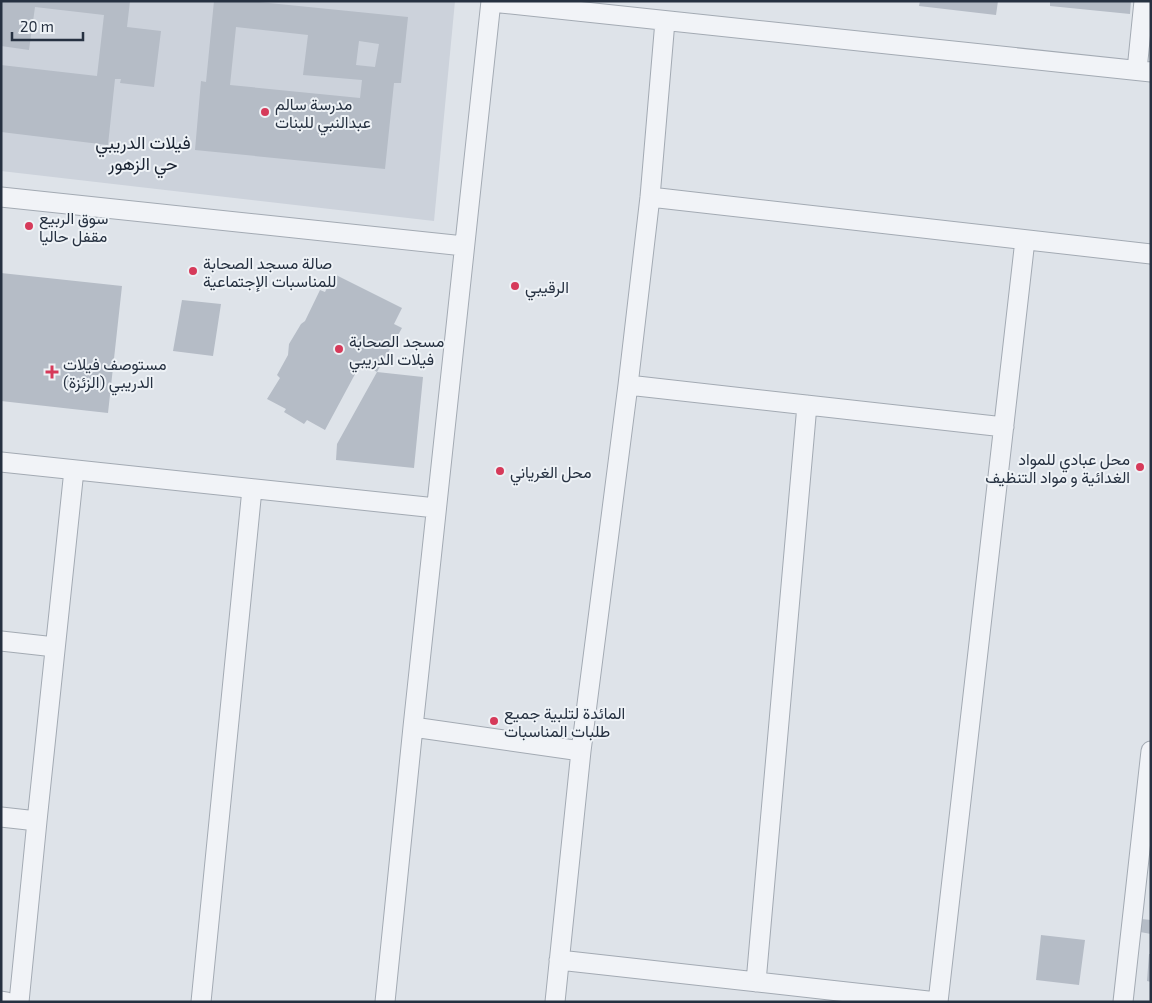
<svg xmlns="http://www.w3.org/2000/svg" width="1152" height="1003" font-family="'Exo 2',Vazirmatn,sans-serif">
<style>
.built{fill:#ccd2db}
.building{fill:#b5bcc6;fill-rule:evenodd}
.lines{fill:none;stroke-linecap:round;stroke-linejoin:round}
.minor-casing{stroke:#a3aab3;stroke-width:21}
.minor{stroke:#f1f3f7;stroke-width:19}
.poi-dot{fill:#d63a5a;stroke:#eef2f6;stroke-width:2}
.labels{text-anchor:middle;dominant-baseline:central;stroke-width:4;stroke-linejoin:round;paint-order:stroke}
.poi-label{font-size:16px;fill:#263141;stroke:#eef2f6;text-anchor:start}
.neighbourhood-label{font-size:18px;fill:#192231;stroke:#eef2f6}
</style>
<rect width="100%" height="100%" fill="#dee3e9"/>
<!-- built -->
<path class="built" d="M1 1H455L434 221 1 171Z"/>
<!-- building -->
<path class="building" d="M1 1H130L127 27 161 31 154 87 120 83 121 79H115L108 145 1 132V65L97 76 104 15 35 7 29 50 1 46Z
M214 1H249L408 17 401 83H394L385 169 195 150 201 81 206 82ZM236 27 308 35 303 75 362 80 360 98 230 85ZM359 41 379 44 375 67 356 65Z
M920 1H998L996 15 919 6Z
M1050 1H1131L1130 14 1050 6Z
M1 273 122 286 108 413 1 401Z
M334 274 402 308 394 324 402 328 377 372 361 363 325 430 307 420 304 424 284 412 286 409 267 399 280 378 277 375 288 355 289 344 301 324 305 321 320 290 325 292Z
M182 300 221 304 213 356 173 351Z
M377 372 423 377 414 468 336 460 337 444Z
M1141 919 1151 920V934L1140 932Z
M1041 935 1085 940 1079 985 1036 980Z
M1149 954H1151V982L1147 981Z"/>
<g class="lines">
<!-- minor casing -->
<g class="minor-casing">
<path id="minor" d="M491 2 1151 72
M1137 70 1144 1
M1 197 464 246
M650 197 1151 254
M628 385 1004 427
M1 462 436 508
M1 641 55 647
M413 727 581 751
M1 817 37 821
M559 960 937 1002
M756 982 807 405
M1 1001 7 1002
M19 1002 37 821 74 470
M201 1002 252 489
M385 1002 413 727 491 1
M555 1002 581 751 628 385 650 197 665 21
M938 1002 1025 240
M1123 1002 1151 751"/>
</g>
<!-- minor -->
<use href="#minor" class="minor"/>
</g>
<!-- markers -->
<g class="poi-dot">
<circle cx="265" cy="112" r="5"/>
<circle cx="29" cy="226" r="5"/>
<circle cx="193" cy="271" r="5"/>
<circle cx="515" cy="286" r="5"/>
<circle cx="339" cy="349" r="5"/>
<path d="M49.5 364.5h5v5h5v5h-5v5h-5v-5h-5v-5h5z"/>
<circle cx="1140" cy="467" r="5"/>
<circle cx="500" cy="471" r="5"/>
<circle cx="494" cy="721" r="5"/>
</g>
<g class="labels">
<!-- poi labels -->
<g class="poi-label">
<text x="275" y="103">مدرسة سالم<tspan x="275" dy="18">عبدالنبي للبنات</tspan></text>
<text x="39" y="217">سوق الربيع<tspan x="39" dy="18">مقفل حاليا</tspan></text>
<text x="203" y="262">صالة مسجد الصحابة<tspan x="203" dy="18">للمناسبات الإجتماعية</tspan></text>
<text x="525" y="286">الرقيبي</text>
<text x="349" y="340">مسجد الصحابة<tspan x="349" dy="18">فيلات الدريبي</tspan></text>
<text x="63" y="363">مستوصف فيلات<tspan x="63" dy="18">الدريبي (الزئزة)</tspan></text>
<text x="1130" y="458" text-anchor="end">محل عبادي للمواد<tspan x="1130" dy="18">الغدائية و مواد التنظيف</tspan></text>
<text x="510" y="471">محل الغرياني</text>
<text x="504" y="712">المائدة لتلبية جميع<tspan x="504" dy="18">طلبات المناسبات</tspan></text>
</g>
<!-- neighbourhood labels -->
<g class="neighbourhood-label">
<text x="143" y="142">فيلات الدريبي<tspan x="143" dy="21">حي الزهور</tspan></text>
</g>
</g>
<!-- border -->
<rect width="1152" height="1003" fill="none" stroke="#263141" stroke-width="5"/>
<!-- scale -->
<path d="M12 32v8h71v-8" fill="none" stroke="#263141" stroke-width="2.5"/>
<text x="20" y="32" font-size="15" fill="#263141" stroke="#eef2f6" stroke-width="4" paint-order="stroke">20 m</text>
</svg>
